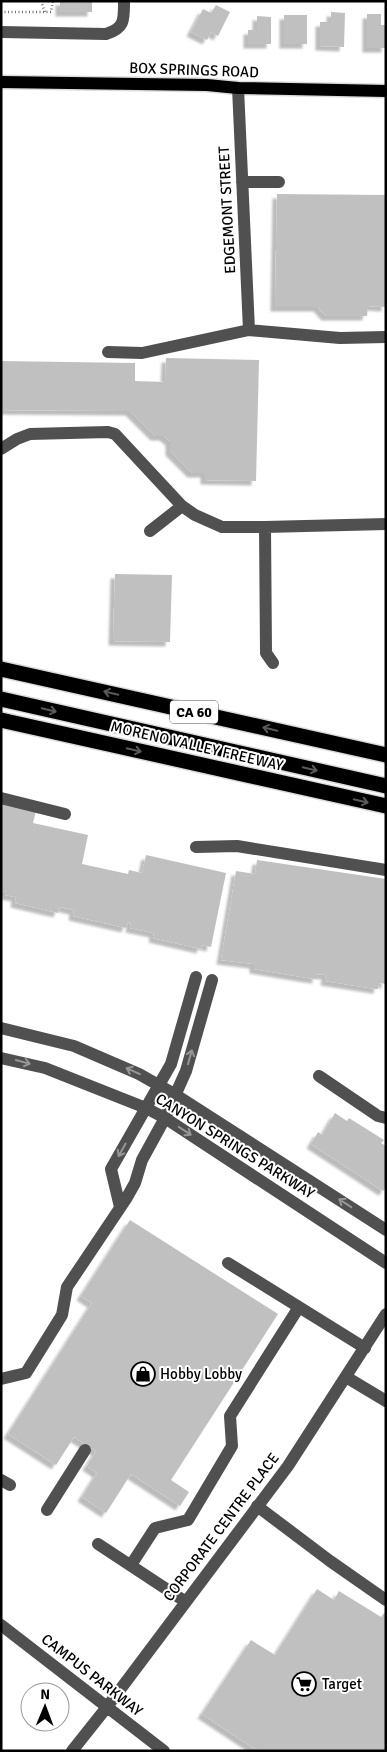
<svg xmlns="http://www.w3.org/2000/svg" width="387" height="1752" font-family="Signika,sans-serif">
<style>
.building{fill:#c0c0c0;filter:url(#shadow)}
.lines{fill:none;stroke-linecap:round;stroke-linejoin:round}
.major-casing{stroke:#dbdbdb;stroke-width:15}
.highway-casing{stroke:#dbdbdb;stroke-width:18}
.path{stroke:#727272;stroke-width:2.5;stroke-dasharray:1 2.5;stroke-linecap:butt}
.minor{stroke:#505050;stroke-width:12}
.major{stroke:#000;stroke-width:12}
.highway{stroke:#000;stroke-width:15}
.oneway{stroke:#595959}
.oneway2{stroke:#969696}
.labels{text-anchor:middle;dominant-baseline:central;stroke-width:4;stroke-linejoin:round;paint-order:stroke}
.shield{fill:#fff;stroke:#4c4c4c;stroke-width:1}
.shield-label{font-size:14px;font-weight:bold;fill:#000}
.street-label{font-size:15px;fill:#000;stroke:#fff}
.poi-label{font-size:15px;fill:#000;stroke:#fff;text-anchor:start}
</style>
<defs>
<filter id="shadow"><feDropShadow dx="-4.5" dy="4.5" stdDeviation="1" flood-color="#0004"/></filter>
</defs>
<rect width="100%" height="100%" fill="#fff"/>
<!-- building -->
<path class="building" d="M60 1H92V12H60Z
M216 5 230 12 218 36 211 32 207 40 191 32 203 9 211 13Z
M331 12 345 13 344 47 320 46V22H331Z
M367 14H381V25H386V48H367Z
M284 15H307V44H284Z
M257 16 271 17V44H248V30H257Z
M277 194 386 195V307L368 306 367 316H326L318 307H275Z
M166 358 259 360 256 481 205 480V473H192L170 451V441L164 436H155L130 411 1 410V361L135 363V381L165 382Z
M115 574 172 575 170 642 113 641Z
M1 803 36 811 33 823 88 835 82 864 128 874 129 870 142 873 146 855 226 873 211 947 202 945 201 949 153 938 154 933 130 928 131 923 128 922 126 928 73 916 74 910 60 907 58 913 15 903 16 897 5 895V892L1 891Z
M257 860 386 879V984L379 983 378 989H376L325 981 326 975 317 974V979L308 978 254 969V964L221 960 236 871 255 874Z
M335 1113 347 1121 349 1118 384 1140 381 1143 386 1146V1188L383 1191 311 1144 318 1132 322 1135Z
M130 1220 278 1314 171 1480 189 1492 180 1506 131 1474 106 1513 82 1497 97 1473 87 1466 96 1451 74 1437 56 1465 8 1434 92 1303 81 1296Z
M317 1589 334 1600 339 1591 381 1617 384 1613H386V1751H258L202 1714 251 1640 275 1655Z"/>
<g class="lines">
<!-- major casing -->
<g class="major-casing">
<path id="major" d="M1 82 207 85 238 88 386 91"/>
</g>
<!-- highway casing -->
<g class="highway-casing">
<path id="highway" d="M1 669 386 755
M1 699 386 786
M1 720 386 806"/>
</g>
<!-- path -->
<path class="path" d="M41 1 45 12
M1 12H51L53 1"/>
<!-- minor -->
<path class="minor" d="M1 32 106 34C125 28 124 20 124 1
M238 88 249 330
M242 182H279
M108 352 142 353 249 330 340 338 386 337
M1 449 17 439 30 434 108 432 115 434 182 506 195 515 222 527H265L386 524
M265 527 266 653 273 663
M150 531 182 506
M1 798 65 814
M196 847 237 846 386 870
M1 1028 74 1046 139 1074 176 1095 386 1230
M1 1058 45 1068 146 1108 165 1118 386 1263
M319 1076 378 1116 386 1118
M120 1207 111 1169 171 1064 196 977
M228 1263 365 1348
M346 1377 386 1401
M1 1379 26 1373 62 1315 67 1287 126 1199 135 1183 142 1160 165 1118 186 1071 212 980
M1 1480 10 1485
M257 1506 330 1561 386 1600
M47 1510 85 1450
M98 1544 186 1602
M131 1565 155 1528 188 1520 232 1446 230 1416 299 1307
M1 1625 164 1751
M72 1751 107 1707 288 1466 386 1314"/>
<!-- major -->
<use href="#major" class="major"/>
<!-- highway -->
<use href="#highway" class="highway"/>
</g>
<!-- one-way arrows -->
<defs><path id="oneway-shaft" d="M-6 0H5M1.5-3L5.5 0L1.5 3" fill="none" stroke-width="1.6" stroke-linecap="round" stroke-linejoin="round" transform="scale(1.25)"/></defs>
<g class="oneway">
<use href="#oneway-shaft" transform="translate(111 693) rotate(-167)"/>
<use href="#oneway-shaft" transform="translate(49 710) rotate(13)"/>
<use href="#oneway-shaft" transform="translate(270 729) rotate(-167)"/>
<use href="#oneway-shaft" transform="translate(134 750) rotate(13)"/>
<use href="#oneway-shaft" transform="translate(310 769) rotate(13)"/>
<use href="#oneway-shaft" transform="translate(361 801) rotate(13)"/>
</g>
<g class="oneway2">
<use href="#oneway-shaft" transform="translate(190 1057) rotate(-74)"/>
<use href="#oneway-shaft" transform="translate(23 1062) rotate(15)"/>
<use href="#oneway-shaft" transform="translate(133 1071) rotate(-156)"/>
<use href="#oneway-shaft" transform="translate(185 1131) rotate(33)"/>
<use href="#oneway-shaft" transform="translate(122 1150) rotate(119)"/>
<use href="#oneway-shaft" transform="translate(345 1203) rotate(-147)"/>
</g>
<!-- icons -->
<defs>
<g id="shop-ring" transform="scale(1.25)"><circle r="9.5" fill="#fff" stroke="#000" stroke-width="1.5"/><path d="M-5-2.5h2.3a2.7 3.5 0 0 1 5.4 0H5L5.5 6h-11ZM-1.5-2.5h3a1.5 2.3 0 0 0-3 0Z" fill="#000"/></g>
<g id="supermarket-ring" transform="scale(1.25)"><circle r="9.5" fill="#fff" stroke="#000" stroke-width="1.5"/><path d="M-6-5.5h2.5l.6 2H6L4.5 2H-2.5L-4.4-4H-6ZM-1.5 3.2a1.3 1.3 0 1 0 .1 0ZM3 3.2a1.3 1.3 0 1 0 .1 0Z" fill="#000"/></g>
</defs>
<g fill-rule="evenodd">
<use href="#shop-ring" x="143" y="1374"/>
<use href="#supermarket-ring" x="304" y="1684"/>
</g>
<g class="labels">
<!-- shield labels -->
<rect class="shield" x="170" y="700.5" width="48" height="23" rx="4"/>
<g class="shield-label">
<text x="194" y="712">CA 60</text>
</g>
<!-- street labels -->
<g class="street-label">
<text transform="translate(194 70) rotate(2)">BOX SPRINGS ROAD</text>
<text transform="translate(227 210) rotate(-93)">EDGEMONT STREET</text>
<text transform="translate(197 746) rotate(13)">MORENO VALLEY FREEWAY</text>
<text transform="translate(235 1146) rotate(32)">CANYON SPRINGS PARKWAY</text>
<text transform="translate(221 1527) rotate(-53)">CORPORATE CENTRE PLACE</text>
<text transform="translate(92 1675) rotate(38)">CAMPUS PARKWAY</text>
</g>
<!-- poi labels -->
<g class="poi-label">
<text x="160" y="1374">Hobby Lobby</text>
<text x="322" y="1684">Target</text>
</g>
</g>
<!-- border -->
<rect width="387" height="1752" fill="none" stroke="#000000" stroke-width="5"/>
<!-- north arrow -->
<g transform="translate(45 1707) rotate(1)"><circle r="24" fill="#ffffff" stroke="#999999"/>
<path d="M0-4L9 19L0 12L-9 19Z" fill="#000000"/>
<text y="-8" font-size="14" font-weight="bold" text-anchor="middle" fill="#000000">N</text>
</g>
</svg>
